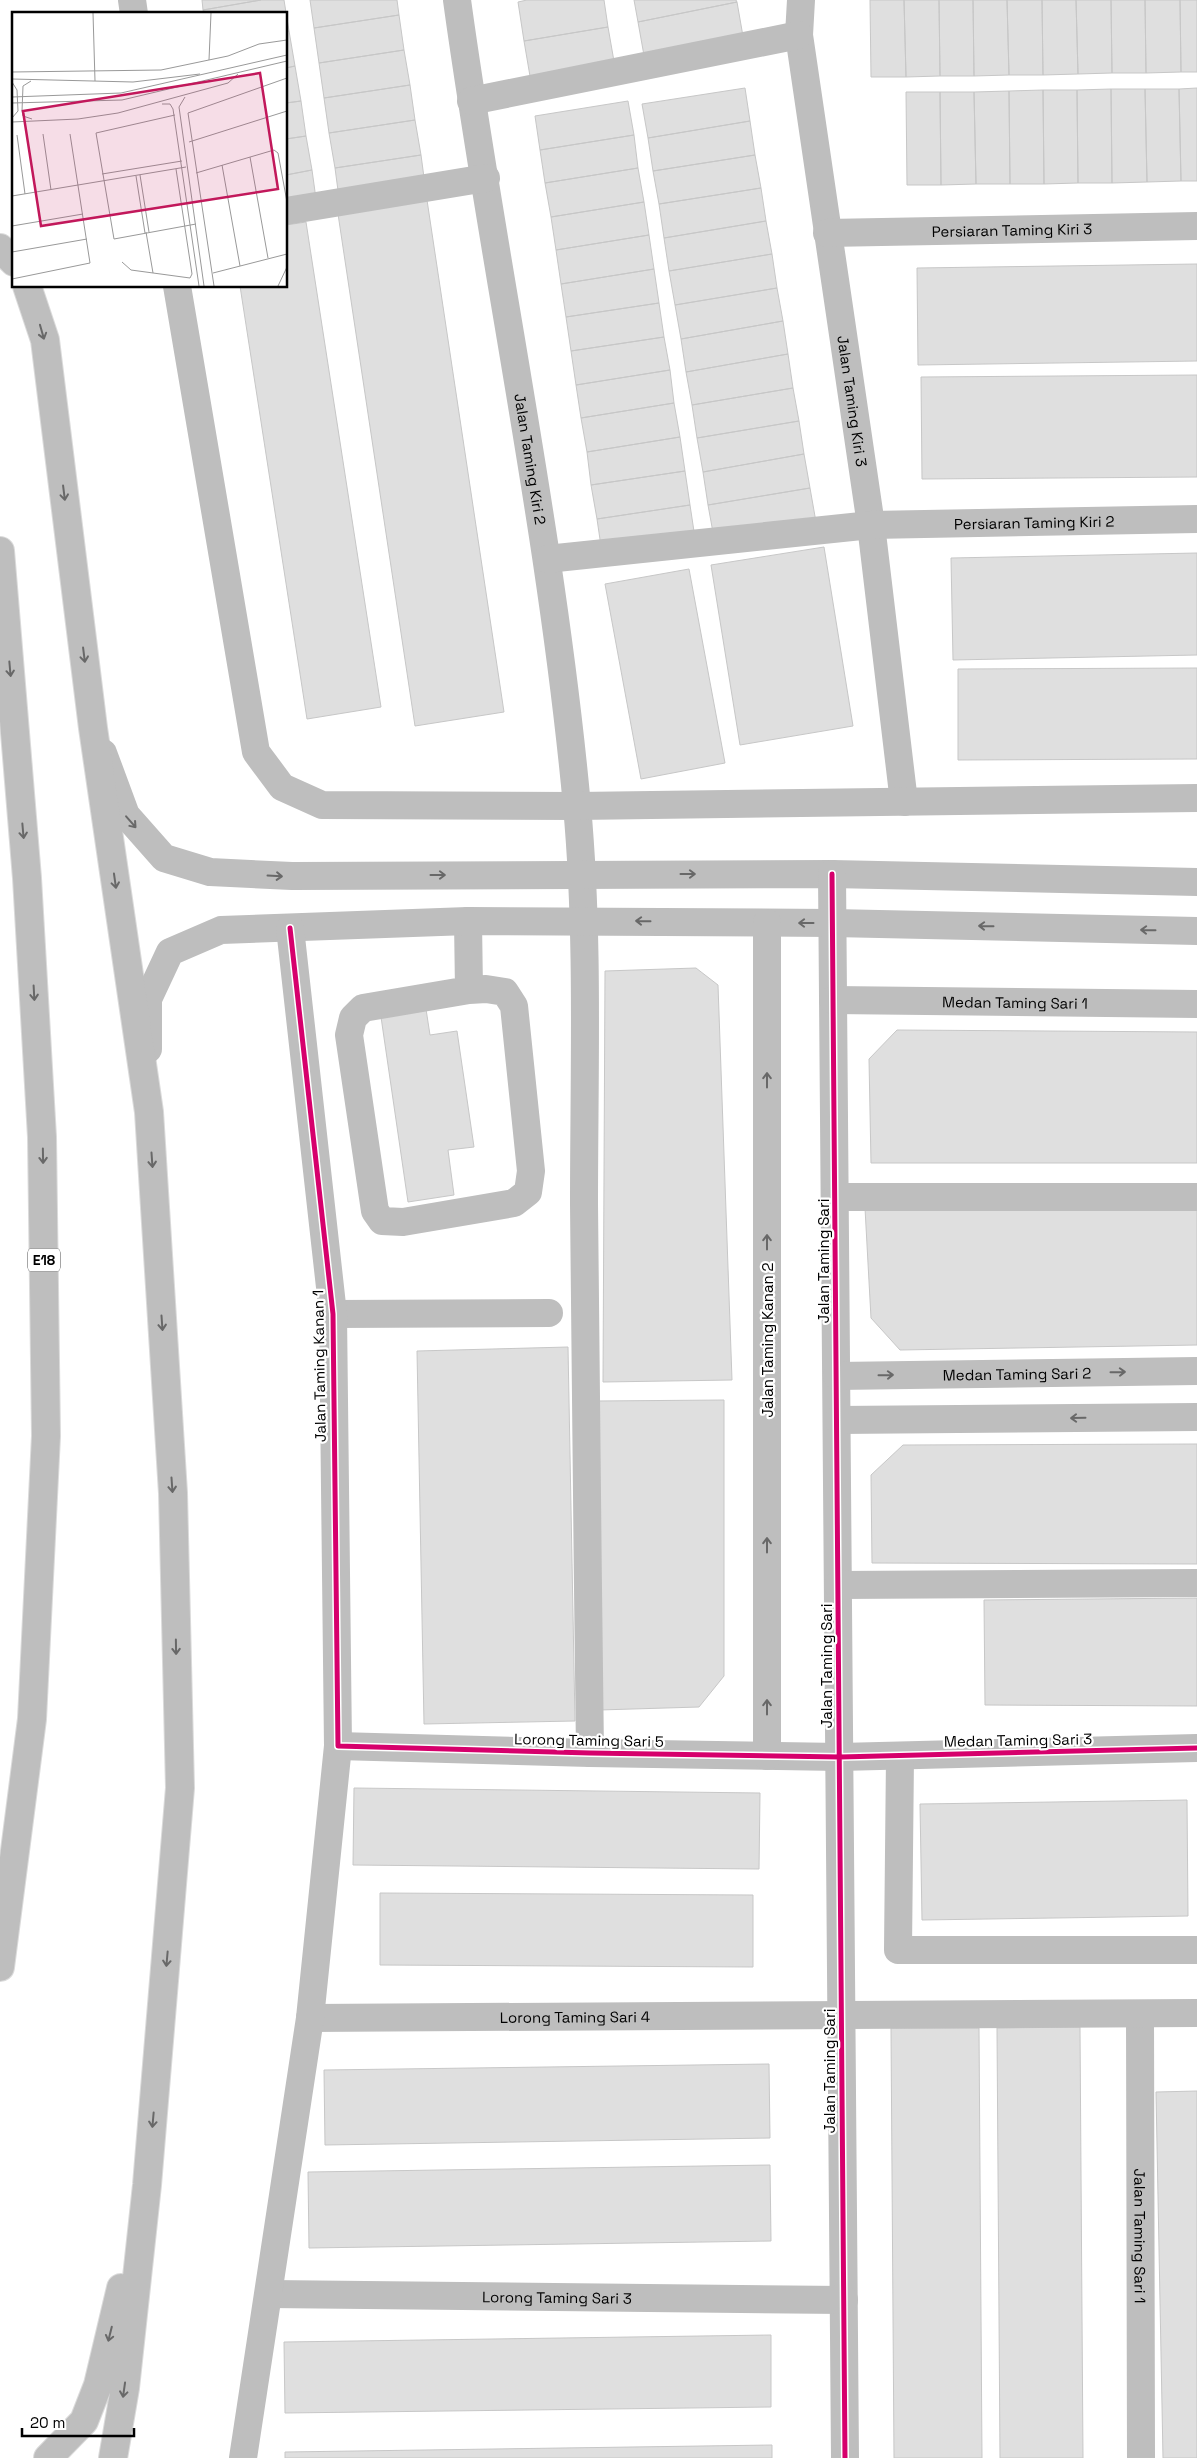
<svg xmlns="http://www.w3.org/2000/svg" width="1197" height="2458" font-family="'Space Grotesk',sans-serif">
<style>
.building{fill:#dfdfdf;stroke:#c7c7c7}
.lines{fill:none;stroke-linecap:round;stroke-linejoin:round}
.highway-casing{stroke:#dbdbdb;stroke-width:30}
.minor{stroke:#bebebe;stroke-width:28}
.highway{stroke:#bebebe;stroke-width:28}
.cycleway-casing{stroke:#fff;stroke-width:8}
.cycleway{stroke:#d6006c;stroke-width:5}
.oneway{stroke:#686868}
.labels{text-anchor:middle;dominant-baseline:central;stroke-width:4.5;stroke-linejoin:round;paint-order:stroke}
.shield{fill:#fff;stroke:#4c4c4c;stroke-width:1}
.shield-label{font-size:14px;font-weight:bold;fill:#000}
.street-label{font-size:15px;fill:#000;stroke:#fff}
.inset-road{fill:none;stroke:#999;stroke-width:1}
.view{fill:#c2185b;fill-opacity:0.15;stroke:#c2185b;stroke-width:2.5}
.inset-edge{fill:none;stroke:#000;stroke-width:2.5}
</style>
<rect width="100%" height="100%" fill="#fff"/>
<!-- building -->
<path class="building" d="M202 0H261L203 10Z
M261 0H284L289 31 286 32V14H204L203 10Z
M310 0H397L399 15 314 28Z
M527 0H604L608 27 524 41 518 2Z
M634 0H736L737 2 638 22Z
M870 0H904L906 77H871Z
M904 0H939L940 76 906 77Z
M939 0H973L974 76H940Z
M973 0H1007L1009 75 974 76Z
M1007 0H1042L1043 75H1009Z
M1042 0H1076L1078 74 1043 75Z
M1076 0H1111L1112 73 1078 74Z
M1111 0H1145L1146 73H1112Z
M1145 0H1180L1181 72 1146 73Z
M1180 0H1197V72H1181Z
M737 2 744 42 645 61 638 22Z
M399 15 404 50 319 63 314 28Z
M608 27 615 67 531 82 524 41Z
M289 31 295 66 286 68V32Z
M404 50 410 85 324 98 319 63Z
M295 66 301 101 286 103V68Z
M410 85 415 120 329 133 324 98Z
M745 88 750 121 648 138 642 104Z
M1197 88V181H1181L1179 89Z
M1111 89H1145L1147 182 1112 183Z
M1111 89 1112 183H1078L1077 90Z
M1145 89H1179L1181 181 1147 182Z
M1043 90H1077L1078 183 1044 184Z
M1043 90 1044 184H1010L1009 91Z
M1009 91 1010 184H976L974 92Z
M906 92H940L941 185H907Z
M940 92H974L976 184 941 185Z
M301 101 306 136 286 139V103Z
M628 101 634 135 540 150 535 116Z
M415 120 421 155 335 168 329 133Z
M750 121 755 155 653 171 648 138Z
M634 135 638 168 545 183 540 150Z
M306 136 312 170 286 175V139Z
M421 155 425 185 339 198 335 168Z
M755 155 761 188 659 204 653 171Z
M638 168 644 202 551 217 545 183Z
M312 170 317 206 286 211V175Z
M761 188 766 221 664 238 659 204Z
M427 200 504 712 415 726 338 214Z
M644 202 649 235 556 250 551 217Z
M766 221 772 254 669 271 664 238Z
M306 222 381 707 307 719 240 286H286V225Z
M649 235 654 269 561 284 556 250Z
M772 254 777 288 675 305 669 271Z
M1197 264V361L918 365 917 268Z
M654 269 659 303 566 317 561 284Z
M777 288 783 321 681 339 675 305Z
M659 303 664 337 571 351 566 317Z
M783 321 788 354 686 372 681 339Z
M664 337 670 370 576 385 571 351Z
M788 354 793 388 692 405 686 372Z
M670 370 674 403 581 418 576 385Z
M1197 375V477L922 479 921 377Z
M793 388 799 421 697 438 692 405Z
M674 403 680 437 587 452 581 418Z
M799 421 804 454 703 472 697 438Z
M680 437 685 471 591 485 587 452Z
M804 454 810 488 708 505 703 472Z
M685 471 690 505 597 519 591 485Z
M810 488 816 522 714 538 708 505Z
M690 505 695 538 602 553 597 519Z
M824 547 853 726 740 745 711 565Z
M1197 553V655L953 660 951 558Z
M689 569 725 763 641 779 605 584Z
M1197 668V759L958 760V669Z
M696 968 718 985 732 1380 603 1382 605 971Z
M426 1009 430 1035 457 1031 474 1147 448 1150 454 1195 408 1202 381 1017Z
M897 1030 1197 1032V1163H871L869 1059Z
M865 1208 1197 1210V1345L900 1350 871 1318Z
M568 1347 575 1721 424 1724 417 1351Z
M724 1400V1676L699 1707 599 1710 597 1401Z
M1197 1444V1564L872 1563 871 1475 903 1445Z
M1197 1598V1706L985 1705 984 1600Z
M354 1788 760 1793 759 1869 353 1865Z
M1187 1800 1188 1916 922 1920 920 1804Z
M380 1893 753 1895V1967L380 1965Z
M1080 2027 1083 2458H1000L997 2028Z
M891 2028H979L982 2458H894Z
M769 2064 770 2138 325 2145 324 2070Z
M1197 2091V2458H1163L1156 2092Z
M770 2165 771 2241 309 2248 308 2172Z
M771 2335V2407L285 2413 284 2342Z
M772 2445V2458H285V2452Z"/>
<g class="lines">
<!-- highway casing -->
<g class="highway-casing">
<path id="highway" d="M0 248 14 262
M27 286 45 340 93 728 149 1112 173 1493 180 1788 147 2185 125 2388 113 2458
M0 551 27 878 42 1137 46 1436 32 1719 0 1967
M48 2458 84 2421 98 2385 121 2288"/>
</g>
<!-- minor -->
<g class="minor">
<path d="M132 0 134 14"/>
<path id="s1" d="M457 0C494 269 552 535 577 806 589 938 584 1072 584 1204 585 1387 588 1570 590 1753"/>
<path id="s2" d="M801 0 799 35 871 525 904 802"/>
<path d="M471 101 799 35"/>
<path d="M286 211 486 178"/>
<path id="s3" d="M827 233 1197 226"/>
<path d="M177 286 256 752 282 787 322 805 577 806 1197 798"/>
<path id="s4" d="M547 559 871 525 1197 519"/>
<path d="M103 753 126 815 164 858 210 872 292 876 832 874 1197 882"/>
<path d="M832 874 845 2458"/>
<path d="M468 921 469 990 486 989 505 992 514 1006 531 1171 528 1192 514 1203 403 1222 382 1221 375 1211 349 1035 353 1018 363 1008 469 990"/>
<path id="s5" d="M833 1000 1197 1004"/>
<path d="M148 1049V999L170 952 221 930 468 921 833 923 1197 931"/>
<path d="M836 1197H1197"/>
<path d="M333 1314 549 1313"/>
<path id="s6" d="M837 1376 1197 1371"/>
<path d="M838 1420 1197 1417"/>
<path d="M838 1585 1197 1583"/>
<path d="M338 1746 590 1753 840 1757 1197 1748"/>
<path d="M767 1756V923"/>
<path d="M900 1756 898 1950H1197"/>
<path id="s7" d="M1140 2014 1141 2458"/>
<path id="s8" d="M310 2018 1197 2013"/>
<path id="s9" d="M269 2294 844 2300"/>
<path d="M243 2458 310 2018 338 1746 333 1314 290 928"/>
</g>
<!-- highway -->
<use href="#highway" class="highway"/>
<!-- cycleway casing -->
<g class="cycleway-casing">
<path id="cycleway" d="M832 874 845 2458
M290 928 333 1314 338 1746 590 1753 840 1757 1197 1748"/>
</g>
<!-- cycleway -->
<use href="#cycleway" class="cycleway"/>
</g>
<!-- one-way arrows -->
<defs><path id="oneway-shaft" d="M-6 0H5M1.5-3L5.5 0L1.5 3" fill="none" stroke-width="1.6" stroke-linecap="round" stroke-linejoin="round" transform="scale(1.25)"/></defs>
<g class="oneway">
<use href="#oneway-shaft" transform="translate(42 332) rotate(74)"/>
<use href="#oneway-shaft" transform="translate(64 493) rotate(83)"/>
<use href="#oneway-shaft" transform="translate(84 655) rotate(83)"/>
<use href="#oneway-shaft" transform="translate(10 669) rotate(85)"/>
<use href="#oneway-shaft" transform="translate(131 822) rotate(49)"/>
<use href="#oneway-shaft" transform="translate(23 831) rotate(85)"/>
<use href="#oneway-shaft" transform="translate(688 874)"/>
<use href="#oneway-shaft" transform="translate(438 875)"/>
<use href="#oneway-shaft" transform="translate(275 876) rotate(3)"/>
<use href="#oneway-shaft" transform="translate(115 881) rotate(82)"/>
<use href="#oneway-shaft" transform="translate(643 921) rotate(-179)"/>
<use href="#oneway-shaft" transform="translate(806 923) rotate(180)"/>
<use href="#oneway-shaft" transform="translate(986 926) rotate(-179)"/>
<use href="#oneway-shaft" transform="translate(1148 930) rotate(-179)"/>
<use href="#oneway-shaft" transform="translate(34 993) rotate(87)"/>
<use href="#oneway-shaft" transform="translate(767 1080) rotate(-90)"/>
<use href="#oneway-shaft" transform="translate(43 1156) rotate(89)"/>
<use href="#oneway-shaft" transform="translate(152 1160) rotate(86)"/>
<use href="#oneway-shaft" transform="translate(767 1242) rotate(-90)"/>
<use href="#oneway-shaft" transform="translate(162 1323) rotate(86)"/>
<use href="#oneway-shaft" transform="translate(1118 1372) rotate(-1)"/>
<use href="#oneway-shaft" transform="translate(886 1375) rotate(-1)"/>
<use href="#oneway-shaft" transform="translate(1078 1418) rotate(179)"/>
<use href="#oneway-shaft" transform="translate(172 1485) rotate(86)"/>
<use href="#oneway-shaft" transform="translate(767 1545) rotate(-90)"/>
<use href="#oneway-shaft" transform="translate(176 1647) rotate(89)"/>
<use href="#oneway-shaft" transform="translate(767 1707) rotate(-90)"/>
<use href="#oneway-shaft" transform="translate(167 1959) rotate(95)"/>
<use href="#oneway-shaft" transform="translate(153 2120) rotate(95)"/>
<use href="#oneway-shaft" transform="translate(110 2334) rotate(104)"/>
<use href="#oneway-shaft" transform="translate(124 2390) rotate(98)"/>
</g>
<g class="labels">
<!-- shield labels -->
<rect class="shield" x="28" y="1248.5" width="32" height="23" rx="4"/>
<g class="shield-label">
<text x="44" y="1260">E18</text>
</g>
<!-- street labels -->
<g class="street-label">
<text stroke="none"><textPath href="#s3" startOffset="185">Persiaran Taming Kiri 3</textPath></text>
<text stroke="none"><textPath href="#s2" startOffset="405">Jalan Taming Kiri 3</textPath></text>
<text stroke="none"><textPath href="#s1" startOffset="465">Jalan Taming Kiri 2</textPath></text>
<text stroke="none"><textPath href="#s4" startOffset="489">Persiaran Taming Kiri 2</textPath></text>
<text stroke="none"><textPath href="#s5" startOffset="182">Medan Taming Sari 1</textPath></text>
<text transform="translate(823 1261) rotate(-90)">Jalan Taming Sari</text>
<text transform="translate(767 1340) rotate(-90)">Jalan Taming Kanan 2</text>
<text transform="translate(319 1366) rotate(-91)">Jalan Taming Kanan 1</text>
<text stroke="none"><textPath href="#s6" startOffset="180">Medan Taming Sari 2</textPath></text>
<text transform="translate(826 1666) rotate(-90)">Jalan Taming Sari</text>
<text transform="translate(589 1740) rotate(1)">Lorong Taming Sari 5</text>
<text transform="translate(1018 1740) rotate(-1)">Medan Taming Sari 3</text>
<text stroke="none"><textPath href="#s8" startOffset="265">Lorong Taming Sari 4</textPath></text>
<text transform="translate(829 2071) rotate(-90)">Jalan Taming Sari</text>
<text stroke="none"><textPath href="#s7" startOffset="222">Jalan Taming Sari 1</textPath></text>
<text stroke="none"><textPath href="#s9" startOffset="288">Lorong Taming Sari 3</textPath></text>
</g>
</g>
<!-- overview -->
<g transform="translate(12 12)">
<rect width="275" height="275" fill="#fff"/>
<path class="inset-road" d="M81 1 83 69M197 48 199 1M0 60 149 58 216 44 247 32 275 28M0 67 121 70 188 62M19 69 11 74 10 99 11 104 20 107M0 70 5 78 6 99 0 106M0 85 109 81 275 43M173 85 167 95 192 274M0 91 110 88 275 49M150 92H158L161 97 187 274M163 103 84 121 102 227 184 212M0 110 66 107 106 101 216 71 226 62M31 122 39 178M5 123 13 182M177 130 275 99M238 145 256 246M210 153 228 254M184 161 262 138 266 141 275 190M90 162 170 149M128 163 137 220M124 164 133 221M0 184 174 155M0 214 71 202M134 220 141 261M0 240 75 227M110 250 119 258 178 266 180 262 164 157M201 261 275 242M0 267 78 251 58 122M202 274 176 101 275 66M266 274 275 255"/>
<path class="view" d="M248 61 266 177 29 214 11 99Z"/>
<rect width="275" height="275" class="inset-edge"/>
</g>
<!-- scale -->
<path d="M22 2428v8h112v-8" fill="none" stroke="#000000" stroke-width="2.5"/>
<text x="30" y="2428" font-size="15" fill="#000000" stroke="#ffffff" stroke-width="4" paint-order="stroke">20 m</text>
</svg>
